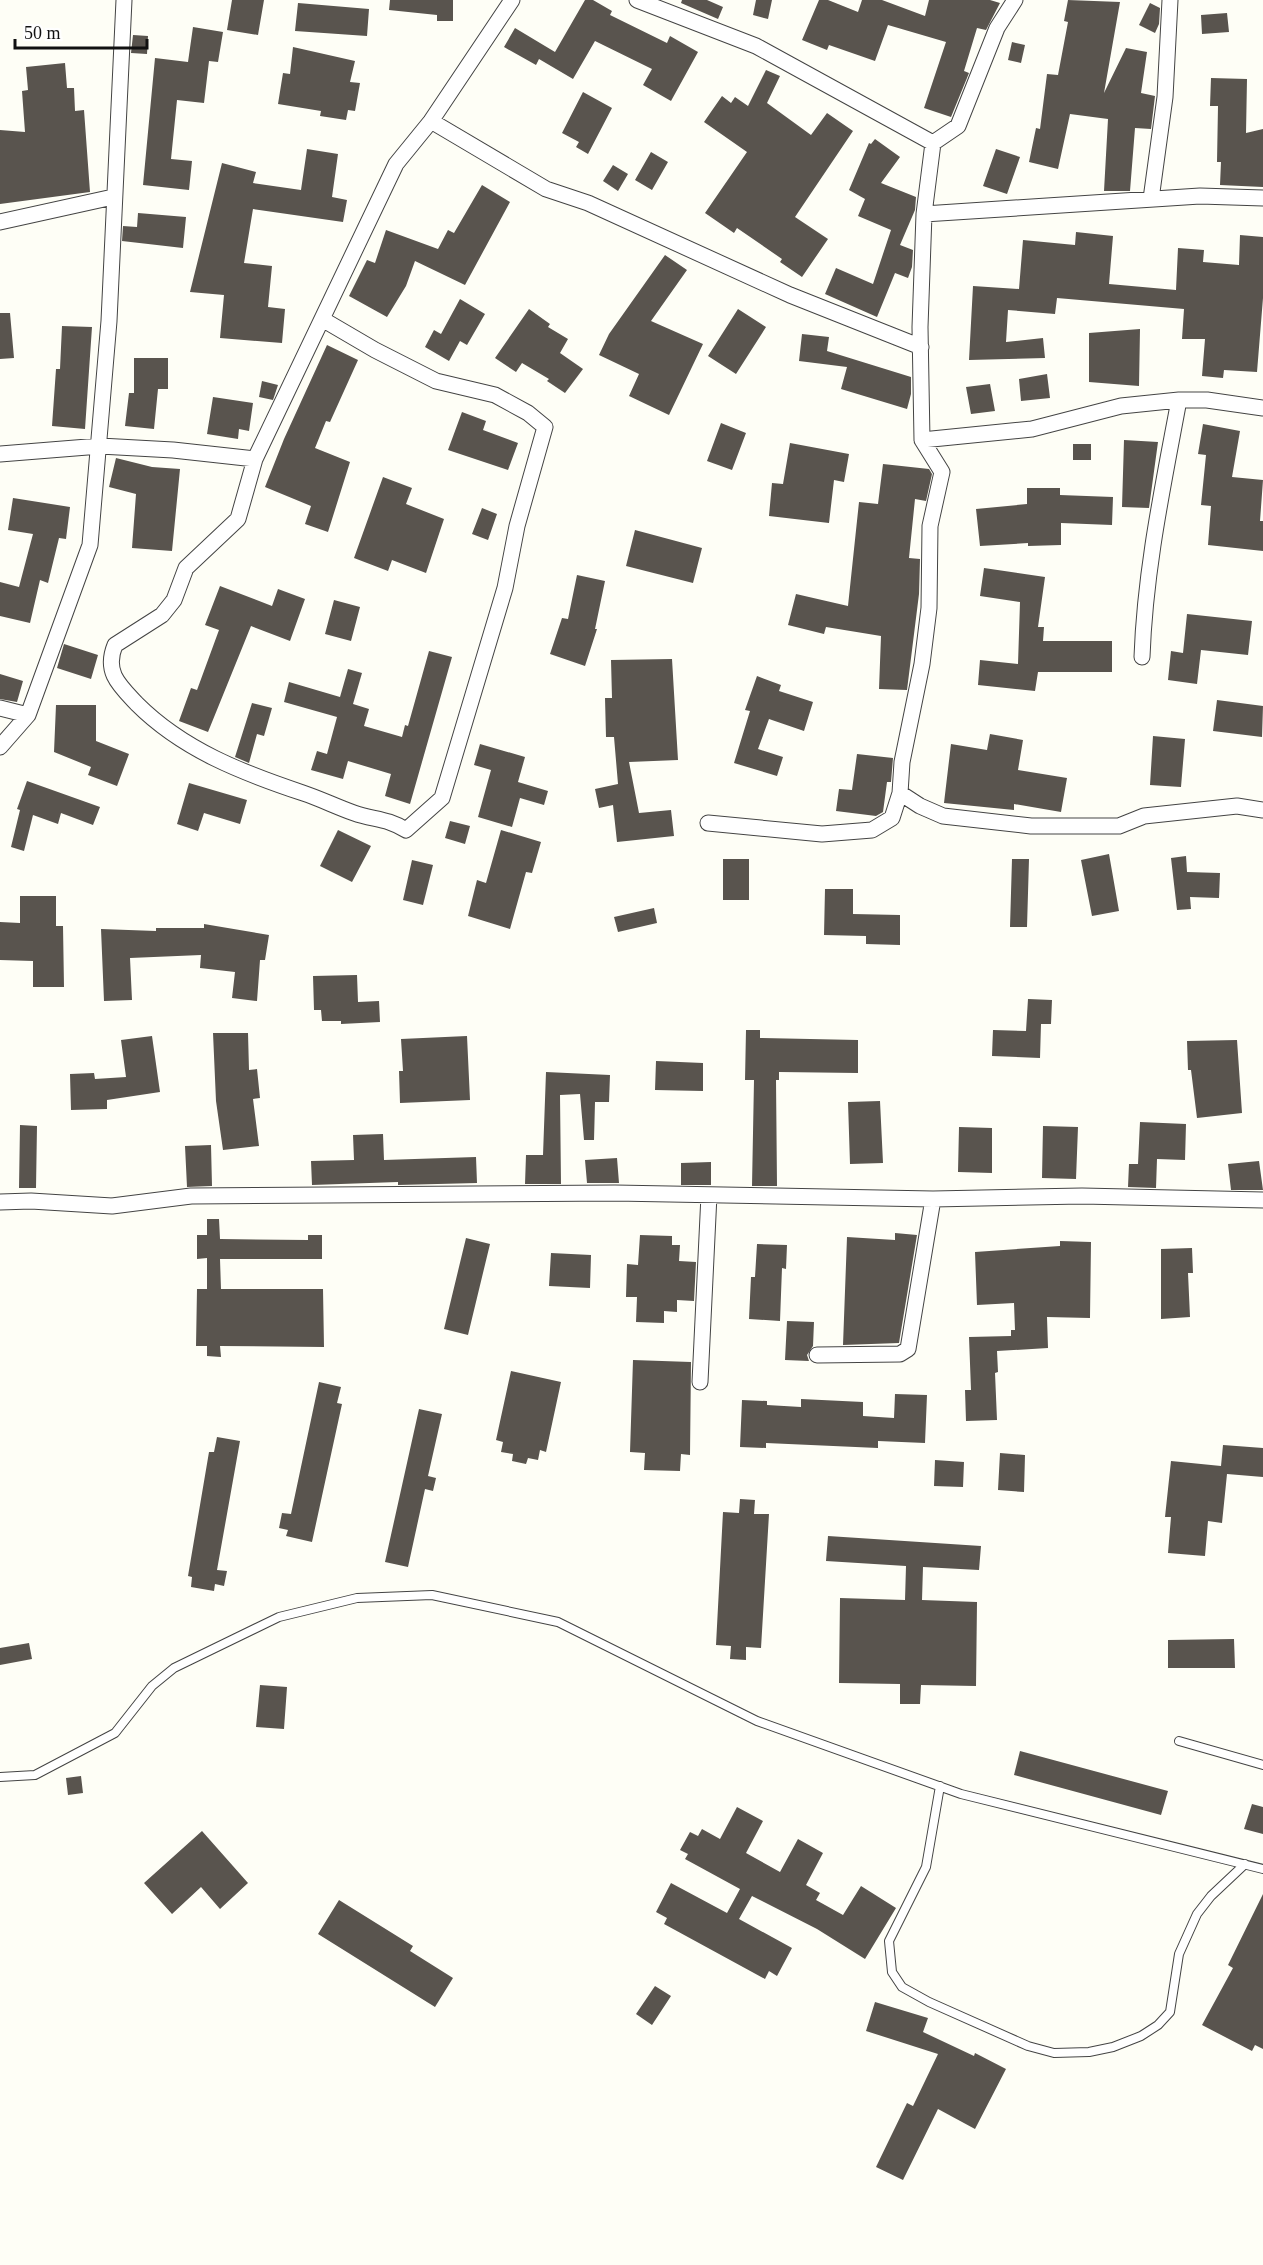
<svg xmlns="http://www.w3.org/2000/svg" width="1263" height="2265" font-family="'Times New Roman',serif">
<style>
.building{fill:#59544e}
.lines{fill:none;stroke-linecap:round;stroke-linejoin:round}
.service-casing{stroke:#444;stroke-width:10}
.minor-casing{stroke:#444;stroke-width:17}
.service{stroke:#fff;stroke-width:8}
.minor{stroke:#fff;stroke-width:15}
</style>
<rect width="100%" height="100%" fill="#fefef6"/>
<!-- building -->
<path class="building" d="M232 0H264L258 35 227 30Z
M390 0H453V21H437V15L389 10Z
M585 0H593L612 11 610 15 667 43 670 36 698 52 671 101 643 85 652 69 595 41 573 79 539 59 536 65 504 47 515 28 555 52Z
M682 0H707L723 7 718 19 681 3Z
M756 0H772L768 19 753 15Z
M819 0H828L858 12 862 0H882L925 16 929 0H990L1000 3 986 30 977 28 964 71 969 73 951 117 924 108 946 42 888 25 875 61 829 45 827 50 802 40Z
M1068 0 1120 2 1104 93 1126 48 1147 52 1141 93 1155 96 1151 129 1135 128 1130 191H1104L1108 119 1070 114 1058 169 1029 162 1036 128 1040 129 1047 74 1058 75 1068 22 1064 21Z
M298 3 369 9 367 36 295 31Z
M1150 3 1160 8 1159 24 1155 33 1139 25Z
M1227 13 1229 32 1202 34 1201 15Z
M193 27 223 32 218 62 209 61 204 103 177 100 171 159 192 161 189 190 143 185 155 58 188 62Z
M133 35 148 36 147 54 131 53Z
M1012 42 1025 45 1021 63 1008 60Z
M293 47 355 61 350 82 360 83 355 111 348 110 346 120 320 116 321 111 278 104 283 73 290 74Z
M65 63 67 88H74L75 111 84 110 90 192 0 204V130L25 132 22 91 28 90 26 67Z
M766 70 780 76 767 103 811 135 827 113 853 131 795 217 828 239 802 277 780 262 782 259 737 228 734 233 705 213 747 152 704 122 722 96 731 103 735 97 748 106Z
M1211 78 1247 79 1246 133 1263 129V187L1220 185 1221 162H1217L1218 106H1210Z
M583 92 612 108 588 154 576 147 579 142 562 133Z
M875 139 900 157 881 183 916 197 915 210 900 245 913 250 912 267 908 278 895 273 877 317 825 294 836 268 873 284 891 230 858 216 865 199 849 190 869 143 871 144Z
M307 149 338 154 332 197 347 200 343 222 253 209 244 263 272 266 268 307 285 309 282 343 220 338 224 295 190 292 222 163 256 172 253 183 301 190Z
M996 149 1020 157 1007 194 983 186Z
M651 152 668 162 652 190 635 180Z
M613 165 628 174 618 191 603 181Z
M482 185 510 202 465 285 415 261 406 286 387 317 349 296 367 260 375 263 386 230 438 249 448 230 454 233Z
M138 213 186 217 183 248 122 241 123 226 137 227Z
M1076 232 1113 236 1109 284 1176 290 1178 248 1204 250 1203 262 1239 265 1240 235 1263 237V298L1257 372 1224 370 1223 378 1202 376 1205 339H1182L1184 309 1057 298 1055 314 1008 310 1006 342 1043 338 1045 358 969 360 973 286 1019 289 1023 240 1075 245Z
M665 255 687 270 651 321 703 344 669 415 629 396 639 374 599 355 609 334Z
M460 299 485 314 467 345 460 341 449 361 425 347 434 330 441 334Z
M529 309 550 324 548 327 568 339 560 353 583 369 565 393 547 381 549 379 522 363 516 372 495 358Z
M738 309 766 327 736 374 708 356Z
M0 313H10L14 358 0 359Z
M62 326 92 327 85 429 52 426 56 369H60Z
M1140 329 1139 386 1089 382V333Z
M802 334 829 337 827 351 911 377V394L907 409 841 389 847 367 799 361Z
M327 345 358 360 330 422 326 421 315 448 350 462 328 532 305 524 311 506 265 487 284 439Z
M134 358H168V389H158L154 429 125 426 129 393H134Z
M1047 374 1050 398 1021 401 1019 379Z
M262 381 278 385 273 400 259 397Z
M990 384 995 411 971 414 966 387Z
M213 397 253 403 249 431 239 429 238 439 207 434Z
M462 412 486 421 483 430 518 443 508 470 448 450Z
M721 423 746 433 732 470 707 461Z
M1203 424 1240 431 1232 477 1263 480 1260 521H1263V551L1208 545 1211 506 1201 505 1206 455 1198 454Z
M1124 440 1158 442 1149 508 1122 507Z
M790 443 849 454 844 482 834 480 829 523 769 516 772 483 783 484Z
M1073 444H1091V460H1073Z
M116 458 152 467 180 469 172 551 132 548 136 494 109 487Z
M883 464 929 469 932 474 926 501 915 499 909 558 920 559 919 594 907 690 879 689 881 636 826 627 824 634 788 625 796 594 848 606 859 502 878 504Z
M383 477 412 488 406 504 444 519 426 573 392 560 388 571 354 558Z
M1027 488H1060V495L1113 497 1112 525 1061 523V545L1028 546V543L980 546 976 509 1027 504Z
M13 498 70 507 66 539 59 538 48 583 40 580 30 623 0 616V582L19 587 33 534 8 530Z
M482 508 497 514 488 540 472 534Z
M635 530 702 548 693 583 626 566Z
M984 568 1045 577 1038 627H1044L1043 641H1112V672H1038L1035 691 978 685 980 660 1018 664 1020 602 980 596Z
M577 575 605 581 595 629H597L585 666 550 654 562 618 568 619Z
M220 586 272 606 278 589 305 599 290 641 251 626 208 732 179 721 191 688 197 690 219 630 205 625Z
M334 600 360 607 351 641 325 634Z
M1187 614 1252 621 1248 655 1201 650 1197 684 1168 680 1171 651 1183 653Z
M64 644 98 655 91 679 57 668Z
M429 651 452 657 410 804 385 796 391 774 348 761 343 779 311 770 317 751 327 754 337 717 284 702 289 682 340 697 348 669 362 673 353 704 369 709 364 726 402 737 405 725 408 726Z
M672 659 678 760 629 762 639 813 671 810 674 836 617 842 613 805 599 808 595 789 618 784 614 737H606L605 698H612L611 660Z
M0 674 23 681 17 702 0 699Z
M757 676 781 685 779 691 813 702 804 731 769 719 758 749 783 757 777 776 734 763 750 711 745 710Z
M1217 700 1263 706 1262 737 1213 731Z
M252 703 272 708 264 736 257 734 249 763 235 757Z
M56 705H96V741L129 754 117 786 88 775 91 767 54 752Z
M990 734 1023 740 1018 770 1067 778 1061 812 1014 804V810L944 803 951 744 987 750Z
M1153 736 1185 739 1181 787 1150 785Z
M480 744 525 757 518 782 548 791 544 805 520 798 512 827 478 817 491 770 474 765Z
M857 754 893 758 891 782H887L883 812 876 816 836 811 839 789 852 790Z
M27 781 100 807 93 825 61 813 58 824 33 815 24 851 11 847 20 810 17 809Z
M189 783 247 800 240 824 204 813 198 831 177 824Z
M450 821 470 826 465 844 445 838Z
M338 830 371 846 352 882 320 866Z
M501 830 541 842 532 873 526 872 510 929 468 916 477 880 486 883Z
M1109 854 1119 911 1092 916 1081 860Z
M1186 856 1187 872 1220 873 1219 898 1190 897 1191 909 1177 910 1171 858Z
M723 859H749V900H723Z
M1012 859H1029L1027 927H1010Z
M412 860 433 865 423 905 403 900Z
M825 889H853V914L900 915V945L866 944V936L824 935Z
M20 896H56V926H63L64 987H33V961L0 960V922L20 923Z
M654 908 657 923 618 932 614 917Z
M204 924 269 935 265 960H260L257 1001 232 998 235 972 200 968 201 955 130 958 132 1000 104 1001 101 929 156 931V928H204Z
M357 975 358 1002 379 1001 380 1022 341 1024V1021H322L321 1010H314L313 976Z
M1028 999 1052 1000 1051 1024H1041L1040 1058 992 1056 993 1030 1026 1031Z
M746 1030H760V1038L858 1040V1073L779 1072V1080H776L777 1186H752L754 1080H745Z
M213 1033H248L249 1070 257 1069 260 1098 253 1099 259 1146 223 1150 216 1101Z
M152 1036 160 1092 107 1100V1109L71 1110 70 1074 94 1073 95 1079 126 1077 121 1040Z
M467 1036 470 1100 400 1103 399 1071H403L401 1039Z
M1237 1040 1242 1113 1197 1118 1191 1070H1188L1187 1041Z
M656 1061 703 1063V1091L655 1090Z
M546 1072 610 1075 609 1102H595L594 1140H584L580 1094 560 1095 561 1184H525L526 1155H543Z
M880 1101 883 1163 850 1164 848 1102Z
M1140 1122 1186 1124 1185 1160 1157 1159 1156 1188 1128 1187 1129 1164H1138Z
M20 1125 37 1126 36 1188H19Z
M1043 1126 1078 1127 1076 1179 1042 1178Z
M959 1127 992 1128V1173L958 1172Z
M383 1134 384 1160 476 1157 477 1183 398 1185V1182L312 1185 311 1161 354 1160 353 1135Z
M211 1145 212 1186 187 1187 185 1146Z
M617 1158 619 1183H587L585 1160Z
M1259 1161 1263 1190H1231L1228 1164Z
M711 1162V1185H681V1163Z
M207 1219H219L220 1239 308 1240V1235H322V1259H220L221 1289H323L324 1347 220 1346 221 1357 207 1356V1346H196L197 1289H207V1258L197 1259V1235H207Z
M895 1233 917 1235 899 1343 843 1345 847 1237 895 1240Z
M640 1235 672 1236V1245H680L679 1261 696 1262 694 1301 677 1300V1312L664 1311V1323L636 1322 637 1297H626L627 1264 638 1265Z
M466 1238 490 1244 468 1335 444 1329Z
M1060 1241 1091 1242 1090 1318 1047 1317 1048 1348 997 1351 998 1372 995 1373 997 1420 966 1421 965 1390H971L969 1337 1011 1336V1330H1015L1014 1303 977 1305 975 1252 1060 1246Z
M757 1244 787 1245 786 1269 782 1268 780 1321 749 1319 751 1277H755Z
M1192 1248 1193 1273H1188L1190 1317 1161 1319V1249Z
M551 1253 591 1255 590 1288 549 1286Z
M787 1321 814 1322 813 1346 807 1355 809 1361 785 1360Z
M633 1360 691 1362 690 1455 681 1454 680 1471 644 1470 645 1453 630 1452Z
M511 1371 561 1382 546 1452 540 1450 538 1460 528 1458 526 1464 512 1461 513 1454 501 1452 503 1442 496 1440Z
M319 1382 341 1387 337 1403 342 1404 312 1542 286 1536 288 1530 279 1528 282 1513 291 1514Z
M895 1394 927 1395 925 1443 878 1441V1448L766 1443V1448L740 1447 742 1400 767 1401V1405L801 1407V1399L863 1402V1416L894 1418Z
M419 1409 442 1414 428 1476 436 1478 433 1491 425 1489 408 1567 385 1562Z
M217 1437 240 1441 217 1570 227 1571 224 1586 215 1584 214 1591 191 1587 192 1577 188 1576 209 1452H214Z
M1223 1445 1263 1448V1477L1227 1474 1222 1523 1208 1521 1205 1556 1168 1553 1171 1517H1165L1171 1461 1221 1466Z
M1000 1453 1025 1455 1024 1492 998 1490Z
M935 1460 964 1462 963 1487 934 1486Z
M740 1499 755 1500 754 1514H769L761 1648 746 1647V1660L730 1659 731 1646 716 1645 723 1512 739 1513Z
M828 1536 981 1546 979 1570 923 1567 922 1600 977 1602 976 1686 921 1685 920 1704H900V1684L839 1683 840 1598 905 1600 906 1566 826 1561Z
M1234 1639 1235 1668H1168V1640Z
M29 1643 32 1659 0 1665V1648Z
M260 1685 287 1687 284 1729 256 1727Z
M1020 1751 1168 1791 1161 1815 1014 1775Z
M81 1776 83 1793 68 1795 66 1778Z
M1252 1804 1263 1807V1834L1244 1829Z
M737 1807 763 1821 746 1853 780 1872 798 1839 823 1853 806 1885 820 1893 816 1900 843 1915 861 1886 896 1908 865 1959 817 1929 752 1896 739 1919 792 1948 777 1976 769 1971 765 1979 664 1924 667 1918 656 1912 671 1883 727 1913 740 1889 685 1859 688 1854 680 1850 690 1832 698 1836 702 1829 720 1839Z
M202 1831 248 1883 220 1909 201 1887 172 1914 144 1883Z
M1263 1894V2049L1255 2045 1252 2051 1202 2025 1233 1968 1228 1965Z
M339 1900 413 1946 410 1951 453 1978 435 2007 318 1934Z
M655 1986 671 1996 652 2025 636 2014Z
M875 2002 928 2018 923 2032 974 2056 975 2053 1006 2069 975 2129 938 2109 903 2180 876 2167 907 2103 913 2106 938 2054 866 2031Z"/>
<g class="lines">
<!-- service casing -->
<g class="service-casing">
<path id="service" d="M1179 1741 1263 1765
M0 1777 35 1775 115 1733 152 1686 174 1668 279 1617 357 1598 432 1595 558 1622 757 1721 961 1794 1263 1869
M940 1786 926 1867 889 1941 892 1972 902 1987 929 2002 1028 2046 1054 2053 1089 2052 1113 2047 1141 2036 1158 2025 1170 2012 1179 1954 1197 1914 1211 1896 1245 1864"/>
</g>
<!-- minor casing -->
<g class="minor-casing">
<path id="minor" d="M637 0 756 46 933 143
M431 121 546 189 588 203 790 295 921 347
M1151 199 1165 97 1170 0
M924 214 1200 196 1263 198
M0 222 113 197
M322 319 375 350 436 381 495 395 528 413 545 427 517 526 505 588 442 798 406 830C387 818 374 820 354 813 337 807 321 799 303 793 243 773 183 750 137 704 119 685 104 672 115 645L162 615 174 600 186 568 238 519 255 459 396 164 431 121 512 0
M922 440 1032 429 1121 406 1179 400H1207L1263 408
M0 454 100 446 173 450 255 459
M1142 657C1145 570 1163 486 1179 400
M0 708 28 715
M0 747 28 715 90 545 109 321 124 0
M900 793 920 806 943 816 1031 826H1119L1144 816 1237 806 1263 810
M708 823 822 834 872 830 892 818 900 793 902 762 922 664 929 608 930 526 942 472 922 440 920 327 924 214 933 143 958 126 997 28 1015 0
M0 1202 31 1201 112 1206 191 1196 615 1193 933 1199 1082 1196 1263 1200
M817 1355 900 1354 908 1349 933 1199
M700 1382 709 1195"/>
</g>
<!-- service -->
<use href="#service" class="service"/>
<!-- minor -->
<use href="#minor" class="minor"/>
</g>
<!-- scale -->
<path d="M15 39v9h132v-9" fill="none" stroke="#111111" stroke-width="3"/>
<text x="24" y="39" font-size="18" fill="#111111" stroke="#ffffff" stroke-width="4.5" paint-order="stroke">50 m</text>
</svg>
